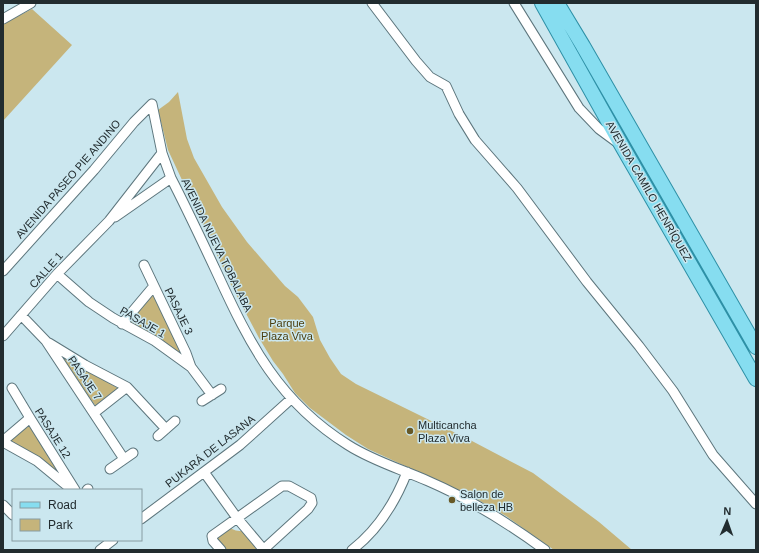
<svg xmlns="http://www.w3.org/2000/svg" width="759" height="553" font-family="Arial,sans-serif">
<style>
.green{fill:#c5b47b}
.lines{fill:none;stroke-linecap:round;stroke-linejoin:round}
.street-casing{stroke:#5d767d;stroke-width:11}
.primary-casing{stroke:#2e90a6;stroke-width:16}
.street{stroke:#fff;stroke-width:9}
.primary{stroke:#86ddf0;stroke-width:14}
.poi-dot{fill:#675926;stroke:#cbe7ef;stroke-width:1.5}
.labels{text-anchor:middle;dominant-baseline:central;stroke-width:3;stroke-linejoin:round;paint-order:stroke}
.street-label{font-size:11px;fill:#222c2f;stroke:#cbe7ef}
.park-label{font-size:11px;fill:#4b3e0e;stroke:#cbe7ef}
.poi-label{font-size:11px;fill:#222c2f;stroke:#cbe7ef;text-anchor:start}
</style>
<rect width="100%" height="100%" fill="#cbe7ef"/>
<!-- green -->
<path class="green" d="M32 9 72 45 3 121V24Z
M178 92 187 139 194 158 222 207 247 242 285 286 298 297 313 317 320 340 330 358 341 374 356 384 472 441 533 473 599 522 632 550H554L506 516 473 497 368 449 346 435 310 408 295 393 283 374 273 361 259 338 231 285 168 150 158 110 169 102Z
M154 285 190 365 124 321Z
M55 351 119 389 98 409Z
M29 423 69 484 10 441Z
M229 526C233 531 238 531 244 531L258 548 256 550H224L214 538Z"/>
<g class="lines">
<!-- street casing -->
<g class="street-casing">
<path id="street" d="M372 3 416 61 430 77 446 86 459 114 475 140 517 188 587 282 639 346 673 391 713 455 756 504
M514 3 579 108 599 129 618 143
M3 19 31 3
M152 104 162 153 171 178C187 209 202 241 217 273 250 345 279 402 348 445 373 461 401 469 428 481 470 499 508 523 545 550
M115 217 171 178
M144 265 186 353 191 367
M3 271 94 170 134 122 152 104
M57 274 89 302 113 318 155 341 191 367 212 395
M21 315 46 341 124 459
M122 324 154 286
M3 336 57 274 109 221 162 153
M49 343 85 365 127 387 166 429
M12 388 30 418 75 490
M202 401 221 389
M94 413 127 387
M158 436 175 421
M3 441 30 418
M3 442 37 461 71 489
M110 469 133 453
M204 472 237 518 264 550
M87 490 88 489
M3 505 13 515
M141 519 240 445 291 399
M100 550 113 540
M221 550 213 541 212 536 282 486H289L311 498 312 503 308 509 263 550
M352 550C379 529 395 503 407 472"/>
</g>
<!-- primary casing -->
<g class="primary-casing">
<path id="primary" d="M542 3 622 146 756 379
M557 3 583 46 756 347"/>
</g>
<!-- street -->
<use href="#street" class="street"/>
<!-- primary -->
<use href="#primary" class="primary"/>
</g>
<!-- markers -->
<g class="poi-dot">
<circle cx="410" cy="431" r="4"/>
<circle cx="452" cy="500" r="4"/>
</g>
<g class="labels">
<!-- street labels -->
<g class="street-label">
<text transform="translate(68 179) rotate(-49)">AVENIDA PASEO PIE ANDINO</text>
<text transform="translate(649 191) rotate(60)">AVENIDA CAMILO HENRÍQUEZ</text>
<text transform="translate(217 245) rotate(64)">AVENIDA NUEVA TOBALABA</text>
<text transform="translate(46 270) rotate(-48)">CALLE 1</text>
<text transform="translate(179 311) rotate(64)">PASAJE 3</text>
<text transform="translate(143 322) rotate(30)">PASAJE 1</text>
<text transform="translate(85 378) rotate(56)">PASAJE 7</text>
<text transform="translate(53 433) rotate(58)">PASAJE 12</text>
<text transform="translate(210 451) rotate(-38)">PUKARÁ DE LASANA</text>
</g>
<!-- park labels -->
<g class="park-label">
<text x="287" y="323">Parque<tspan x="287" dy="13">Plaza Viva</tspan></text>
</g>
<!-- poi labels -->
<g class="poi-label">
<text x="418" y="425">Multicancha<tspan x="418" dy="13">Plaza Viva</tspan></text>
<text x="460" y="494">Salon de<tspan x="460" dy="13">belleza HB</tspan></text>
</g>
</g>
<!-- border -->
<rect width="759" height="553" fill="none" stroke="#222c2f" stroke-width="8"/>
<!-- legend -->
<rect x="12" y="489" width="130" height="52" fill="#cbe7ef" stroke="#879ca2"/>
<rect x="20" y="502" width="20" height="6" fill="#86ddf0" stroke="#879ca2"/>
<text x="48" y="509" font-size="12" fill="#222c2f">Road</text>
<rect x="20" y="519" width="20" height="12" fill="#c5b47b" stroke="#879ca2"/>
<text x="48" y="529" font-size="12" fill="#222c2f">Park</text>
<!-- north arrow -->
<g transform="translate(727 521) rotate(2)" stroke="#cbe7ef" stroke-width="3" paint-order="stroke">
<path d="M0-3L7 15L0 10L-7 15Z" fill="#222c2f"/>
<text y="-6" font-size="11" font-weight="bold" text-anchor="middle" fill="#222c2f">N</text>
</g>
</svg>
